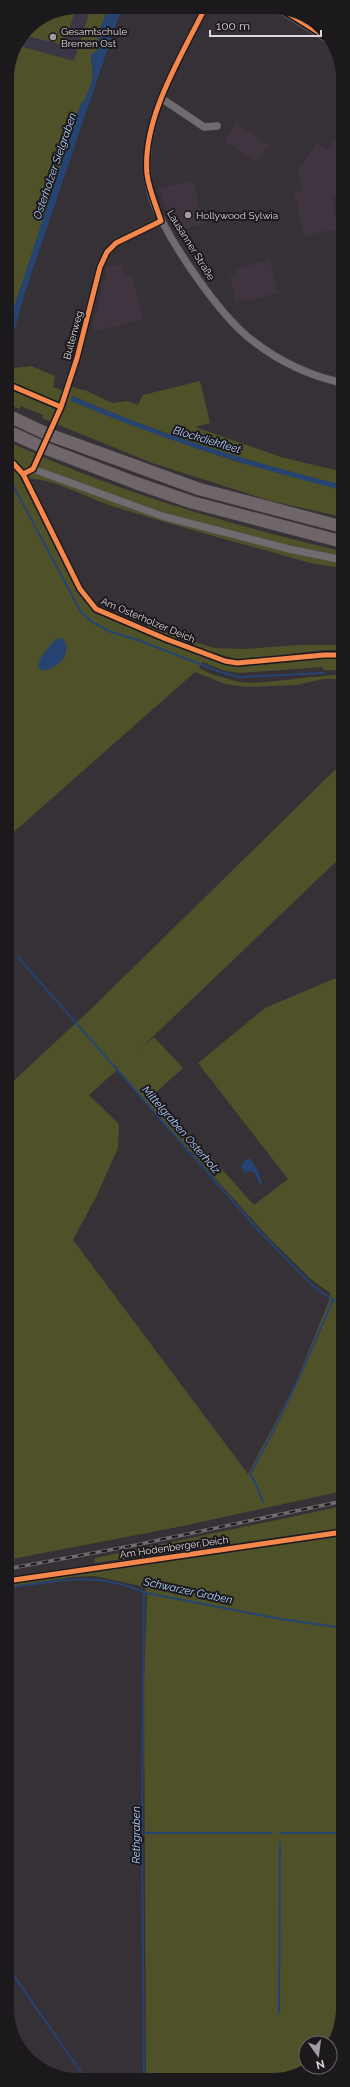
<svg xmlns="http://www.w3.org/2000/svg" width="350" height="2087" font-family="Raleway,sans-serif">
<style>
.built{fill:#3f3440}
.education{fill:#3b3646}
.green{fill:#4f5129;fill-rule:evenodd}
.water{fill:#254472}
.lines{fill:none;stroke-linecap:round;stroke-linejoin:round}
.stream{stroke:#254472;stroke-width:2}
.street-casing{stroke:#534f53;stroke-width:8}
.secondary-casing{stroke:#534f53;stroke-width:10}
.highway-casing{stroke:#534f53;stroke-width:13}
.street{stroke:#6f6c70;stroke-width:7}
.secondary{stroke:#6f6c70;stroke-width:9}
.highway{stroke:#70666a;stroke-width:12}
.rail-casing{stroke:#6d6a6d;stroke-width:3.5}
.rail{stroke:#1c191d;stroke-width:2;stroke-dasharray:6;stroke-linecap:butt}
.highway-bridge-casing{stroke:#534f53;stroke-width:13;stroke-linecap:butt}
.highway-bridge{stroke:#70666a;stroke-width:12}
.cycleway-casing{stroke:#1c191d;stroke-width:8}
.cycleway{stroke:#f5874c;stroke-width:5}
.poi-dot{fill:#a39da3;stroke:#1c191d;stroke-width:1.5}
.labels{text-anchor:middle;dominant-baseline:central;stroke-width:4;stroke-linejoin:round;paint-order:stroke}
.poi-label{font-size:10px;fill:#ddd7dd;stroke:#1c191d;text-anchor:start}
.street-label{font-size:10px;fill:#ddd7dd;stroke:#1c191d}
.water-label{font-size:11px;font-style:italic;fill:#b0d0ff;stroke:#1c191d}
</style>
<rect width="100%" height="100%" fill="#363136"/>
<!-- built -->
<path class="built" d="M236 123 269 145 258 161 255 162 225 141Z
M343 128V192L332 196 339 228 304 236 294 192 303 190 298 170 317 143 328 150Z
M193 180 204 224 177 231 170 220 158 189Z
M270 260 278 293 236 303 230 276 236 275 235 269Z
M121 264 125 276 132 274 143 319 95 331 93 323 107 267Z"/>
<!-- education -->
<path class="education" d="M78 7H91L74 62 20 46 28 28 51 12Z"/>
<!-- green -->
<path class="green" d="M91 7H109L99 31 98 50 91 55 93 79 84 102 81 103 78 113 15 305 10 312 7 320V91C11 75 13 61 20 46L74 61Z
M76 8 64 45 26 36C32 16 57 11 76 8Z
M7 351 10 352 14 368 31 366 55 376 53 387 70 393 72 387 87 391 112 403 127 401 138 405 143 395 200 381 210 423 195 427 281 457 343 472V485C251 463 159 434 73 396L71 401 190 446 238 462 343 490V517L271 501 152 463 42 418 43 415 21 406 19 409 7 403Z
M7 441C114 491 227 524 341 551L337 567 314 564C247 545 179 527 112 506 82 496 52 477 20 478L72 581 93 612 141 632 148 624 170 634 214 648 245 649 299 645H343V650H323L240 660 211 652 220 663 241 667 333 658 343 659V670H323V667L239 673 222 670 203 662 199 668 211 674 239 682 255 683 343 674V679H323L297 685 246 687 225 684 195 672 7 838Z
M343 762V855L139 1050 154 1037 183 1068 154 1094 254 1205 288 1179 198 1063 265 1008 343 975V1491L178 1527 7 1560V1087L91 1009ZM117 1070 270 1239 312 1280 330 1293 329 1301 293 1389 248 1474 73 1240 97 1195 118 1148 119 1124 89 1095Z
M343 1506V1528L94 1563 95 1558Z
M343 1536V2013L329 2043H306V2066L276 2080 146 2078 144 1682 147 1597 145 1587 95 1576 73 1577 7 1587V1584Z"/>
<!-- water -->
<path class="water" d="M109 7H113V9L122 7 25 292 12 340 7 339C7 326 7 316 15 305L78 113 81 103 84 102 93 79 91 55 98 50 99 31Z
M72 396C159 434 250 463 343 485V490C250 468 159 438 71 401Z
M57 638 63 639 67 647C66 650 66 656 63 659 57 666 46 674 38 668 39 656 49 647 57 638Z
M250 1158 258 1171 262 1182 260 1185 254 1172 249 1171 245 1174 241 1166 244 1161Z"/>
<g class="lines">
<!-- stream -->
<path class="stream" d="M7 474 81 612 92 622 111 632 138 640 223 673 239 677 324 673
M7 944 13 951
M18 957 260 1232 312 1285 333 1300 343 1302
M263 1502 256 1484 250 1474C282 1419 307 1360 333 1300
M7 1588C60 1581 94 1570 146 1593L281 1619 343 1628
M144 1592 142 1833 144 2078
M145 1833H271
M280 1833H343
M7 1948 14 1976 85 2078
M279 2013 280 1842"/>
<!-- street casing -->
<g class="street-casing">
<path id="street" d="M205 8C181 56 148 108 147 163 146 182 153 205 162 221 180 256 222 318 253 341 280 362 310 376 343 383
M161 98 204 127 217 126
M7 384 61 407
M7 460 13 463 23 474 80 589 96 609 166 639 225 661 237 663 324 655H343
M33 469 162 516 289 549 343 560
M23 474 33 469 61 407 77 358 100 267 107 252 116 243 161 221
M7 1581 343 1532"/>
</g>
<!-- secondary casing -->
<g class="secondary-casing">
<path id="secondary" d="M281 9 329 39"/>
</g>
<!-- highway casing -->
<g class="highway-casing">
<path id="highway" d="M7 415 45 433
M7 431 40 446
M53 436 199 489 343 527
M47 449 136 483 191 502 343 542"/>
</g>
<!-- street -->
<use href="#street" class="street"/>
<!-- secondary -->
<use href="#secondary" class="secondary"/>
<!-- highway -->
<use href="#highway" class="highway"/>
<!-- rail casing -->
<g class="rail-casing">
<path id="rail" d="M7 1569 131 1546 343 1501"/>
</g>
<!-- rail -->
<use href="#rail" class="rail"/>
<!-- highway-bridge casing -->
<g class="highway-bridge-casing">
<path id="highway-bridge" d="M45 433 53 436
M40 446 47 449"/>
</g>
<!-- highway-bridge -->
<use href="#highway-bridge" class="highway-bridge"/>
<!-- cycleway casing -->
<g class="cycleway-casing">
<path id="cycleway" d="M281 9 329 39
M7 384 61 407
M7 460 13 463 23 474 80 589 96 609 166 639 225 661 237 663 324 655H343
M23 474 33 469 61 407 77 358 100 267 107 252 116 243 161 221C156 205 149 190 147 174 142 118 181 57 205 8
M7 1581 343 1532"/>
</g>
<!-- cycleway -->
<use href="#cycleway" class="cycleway"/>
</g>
<!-- markers -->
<g class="poi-dot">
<circle cx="53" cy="37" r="4"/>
<circle cx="188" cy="215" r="4"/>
</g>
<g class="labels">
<!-- poi labels -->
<g class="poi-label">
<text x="61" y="31">Gesamtschule<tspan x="61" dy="12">Bremen Ost</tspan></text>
<text x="196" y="215">Hollywood Sylwia</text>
</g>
<!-- street labels -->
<g class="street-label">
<text transform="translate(191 245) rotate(58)">Lausanner Straße</text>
<text transform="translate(73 335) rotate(-75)">Bultenweg</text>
<text transform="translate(148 620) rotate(23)">Am Osterholzer Deich</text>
<text transform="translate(174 1547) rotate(-8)">Am Hodenberger Deich</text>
</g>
<!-- water labels -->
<g class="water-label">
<text transform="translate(55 166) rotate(-71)">Osterholzer Sielgraben</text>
<text transform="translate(207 440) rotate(17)">Blockdiekfleet</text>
<text transform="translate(181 1130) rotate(49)">Mittelgraben Osterholz</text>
<text transform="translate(188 1591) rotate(12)">Schwarzer Graben</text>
<text transform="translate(136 1835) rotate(-90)">Rethgraben</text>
</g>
</g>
<!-- crop -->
<path d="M0 0H350V2087H0ZM78 14H272A64 64 0 0 1 336 78V2009A64 64 0 0 1 272 2073H78A64 64 0 0 1 14 2009V78A64 64 0 0 1 78 14Z" fill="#1c191d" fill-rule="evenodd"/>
<!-- north arrow -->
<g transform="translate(318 2055) rotate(166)"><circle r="19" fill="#1c191d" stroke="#69656a"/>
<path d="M0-3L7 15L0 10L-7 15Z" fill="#a39da3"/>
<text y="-6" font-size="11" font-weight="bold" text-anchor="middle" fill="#ddd7dd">N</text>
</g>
<!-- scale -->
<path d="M210 30v6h111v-6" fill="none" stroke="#ddd7dd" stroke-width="2"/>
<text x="216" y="30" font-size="12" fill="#ddd7dd" stroke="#1c191d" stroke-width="3" paint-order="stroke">100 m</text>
</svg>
